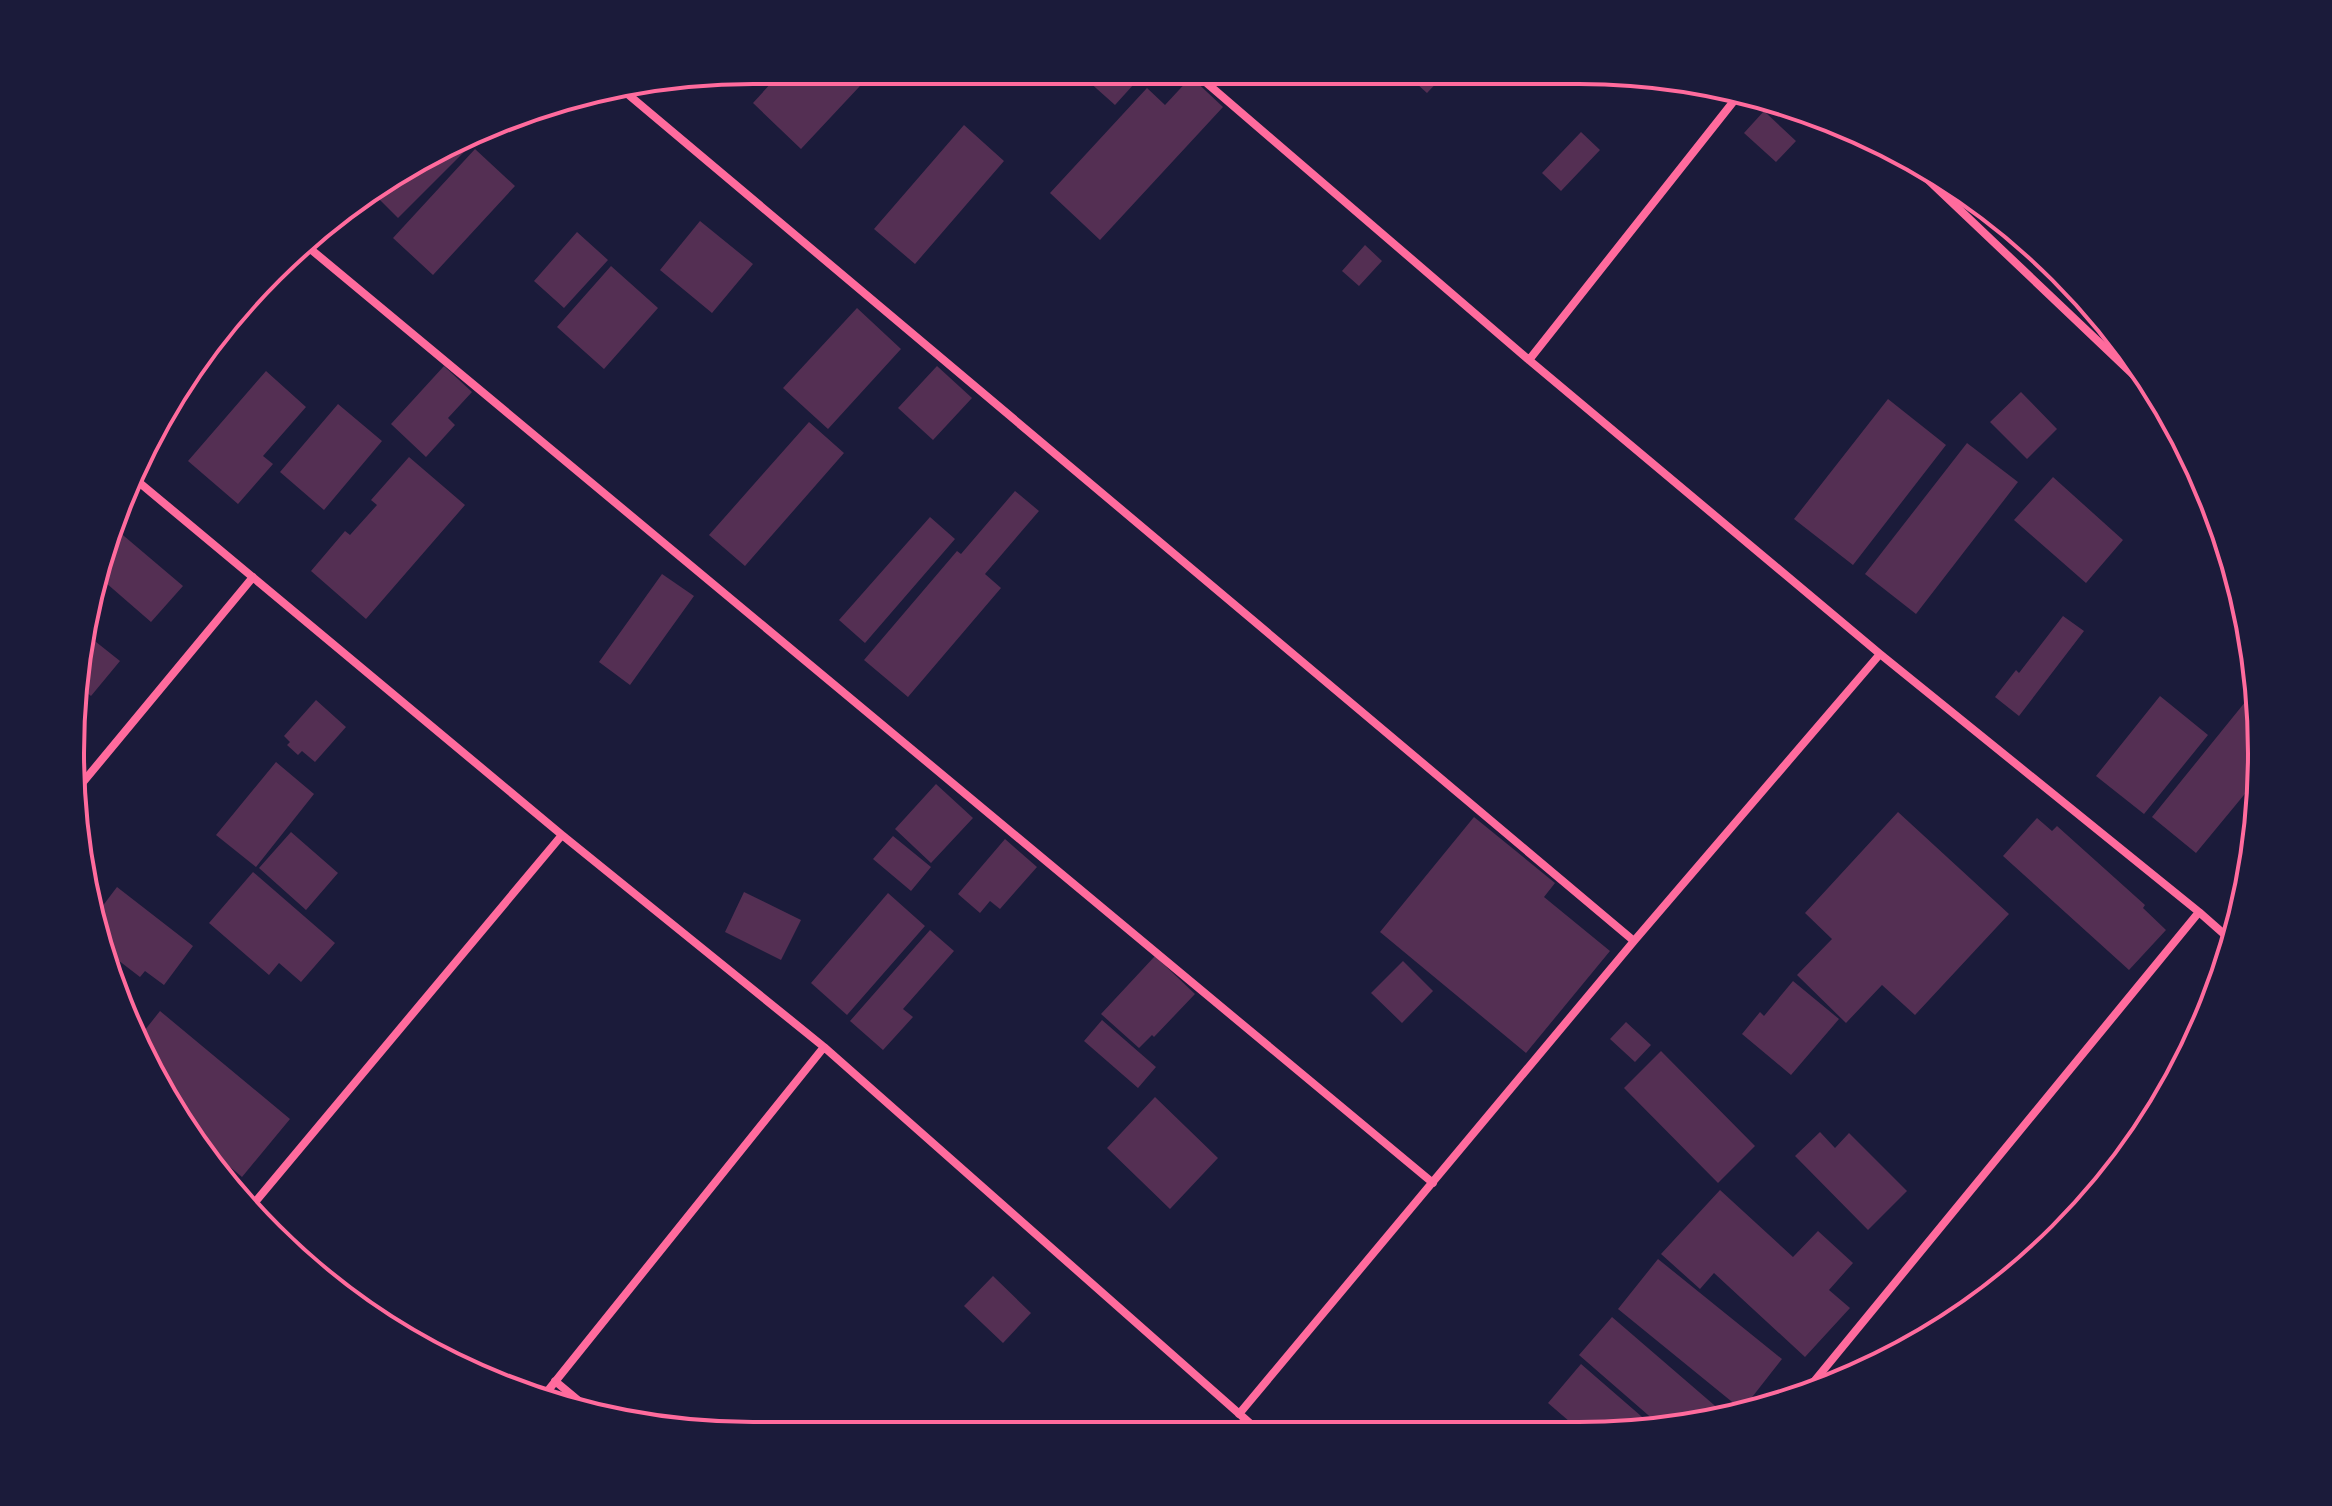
<svg xmlns="http://www.w3.org/2000/svg" width="2332" height="1506" font-family="'IBM Plex Serif',serif">
<style>
.building{fill:#542f53}
.lines{fill:none;stroke-linecap:round;stroke-linejoin:round}
.minor{stroke:#ff6b9d;stroke-width:8}
.rim{fill:none;stroke:#ff6b9d;stroke-width:4}
</style>
<rect width="100%" height="100%" fill="#1b1b3a"/>
<!-- building -->
<path class="building" d="M783 70 874 71 801 149 753 103Z
M931 71H949L941 80Z
M1078 72 1144 73 1115 105Z
M1406 74H1445L1427 93Z
M1191 77 1223 107 1100 240 1050 193 1147 88 1165 105Z
M1764 111 1796 141 1776 162 1744 133Z
M964 125 1004 161 915 264 874 229Z
M1581 132 1600 150 1561 191 1542 173Z
M462 141 468 148 398 218 375 195 396 174Z
M475 149 515 186 433 275 393 238Z
M700 221 753 264 712 313 660 270Z
M577 232 608 260 564 308 534 281Z
M1365 245 1382 261 1359 286 1342 271Z
M611 266 658 308 604 369 557 327Z
M857 308 901 349 828 429 783 388Z
M444 366 472 392 448 418 455 425 426 457 391 424Z
M937 366 972 398 933 440 898 408Z
M266 371 306 407 263 456 273 464 238 504 188 461Z
M2021 392 2057 429 2027 459 1990 422Z
M1888 399 1946 445 1853 565 1794 519Z
M338 404 382 441 324 510 280 472Z
M809 422 844 453 745 566 709 535Z
M1967 443 2018 482 1916 614 1865 574Z
M409 457 465 505 366 619 311 571 345 531 350 535 377 505 371 500Z
M2053 477 2123 540 2086 583 2014 520Z
M1015 491 1039 511 985 574 1001 588 908 697 864 660 957 551 961 554Z
M930 517 955 539 865 643 839 620Z
M111 525 183 586 151 622 98 576 106 533Z
M662 574 694 596 630 685 599 662Z
M2063 616 2084 631 2019 716 1995 697 2016 670 2019 673Z
M86 634 120 661 91 696 76 684Z
M2160 696 2208 735 2144 814 2096 776Z
M2250 696 2261 708 2258 778 2196 853 2152 817Z
M316 700 346 727 315 762 302 751 298 755 287 745 290 742 284 736Z
M276 762 314 794 256 867 216 835Z
M936 784 973 818 931 863 895 829Z
M1898 812 2009 914 1915 1015 1882 985 1846 1023 1797 975 1832 939 1805 913Z
M1474 817 1555 883 1544 897 1610 951 1526 1053 1380 932Z
M2037 818 2052 831 2057 826 2145 905 2143 908 2166 930 2129 970 2003 856Z
M291 832 338 873 306 910 259 868Z
M893 836 931 867 911 891 873 859Z
M1005 839 1037 867 1000 909 990 901 980 913 958 894Z
M253 872 335 943 301 982 279 963 269 975 209 923Z
M117 887 193 946 164 985 145 971 140 977 101 947 93 930 92 920Z
M744 892 801 920 781 960 725 932Z
M888 893 925 926 847 1015 811 983Z
M930 930 954 951 903 1009 913 1017 883 1050 850 1021Z
M1155 956 1195 994 1154 1037 1152 1035 1139 1048 1101 1014Z
M1403 961 1433 991 1402 1023 1371 993Z
M1793 981 1839 1019 1791 1075 1742 1034 1760 1012 1764 1016Z
M160 1011 290 1119 242 1177 183 1127 141 1035Z
M1102 1020 1156 1067 1138 1088 1084 1041Z
M1626 1022 1651 1045 1635 1062 1610 1039Z
M1661 1051 1755 1146 1718 1183 1624 1088Z
M1155 1097 1218 1158 1170 1209 1107 1148Z
M1820 1132 1835 1148 1849 1133 1907 1191 1868 1230 1795 1156Z
M1720 1190 1793 1257 1818 1231 1853 1263 1829 1290 1850 1308 1805 1357 1714 1273 1700 1289 1661 1254Z
M1658 1259 1782 1359 1742 1410 1618 1309Z
M993 1276 1031 1313 1003 1343 964 1306Z
M1612 1317 1728 1417 1663 1428 1579 1355Z
M1581 1364 1656 1429 1623 1435 1584 1434 1548 1403Z"/>
<g class="lines">
<!-- minor -->
<path class="minor" d="M1195 73 1529 360 1880 654 2199 912 2233 942
M624 91 1634 941
M1901 154 2160 400
M308 247 1433 1183
M1529 360 1737 97
M135 479 562 835 824 1047 1261 1433
M79 787 253 577
M251 1207 562 835
M555 1381 591 1411
M1803 1395 2199 912
M542 1398 824 1047
M1239 1414 1634 941 1880 654"/>
</g>
<!-- crop -->
<path d="M0 0H2332V1506H0ZM753 84H1579A669 669 0 0 1 2248 753V753A669 669 0 0 1 1579 1422H753A669 669 0 0 1 84 753V753A669 669 0 0 1 753 84Z" fill="#1b1b3a" fill-rule="evenodd"/>
<path class="rim" d="M753 84H1579A669 669 0 0 1 2248 753V753A669 669 0 0 1 1579 1422H753A669 669 0 0 1 84 753V753A669 669 0 0 1 753 84Z"/>
</svg>
